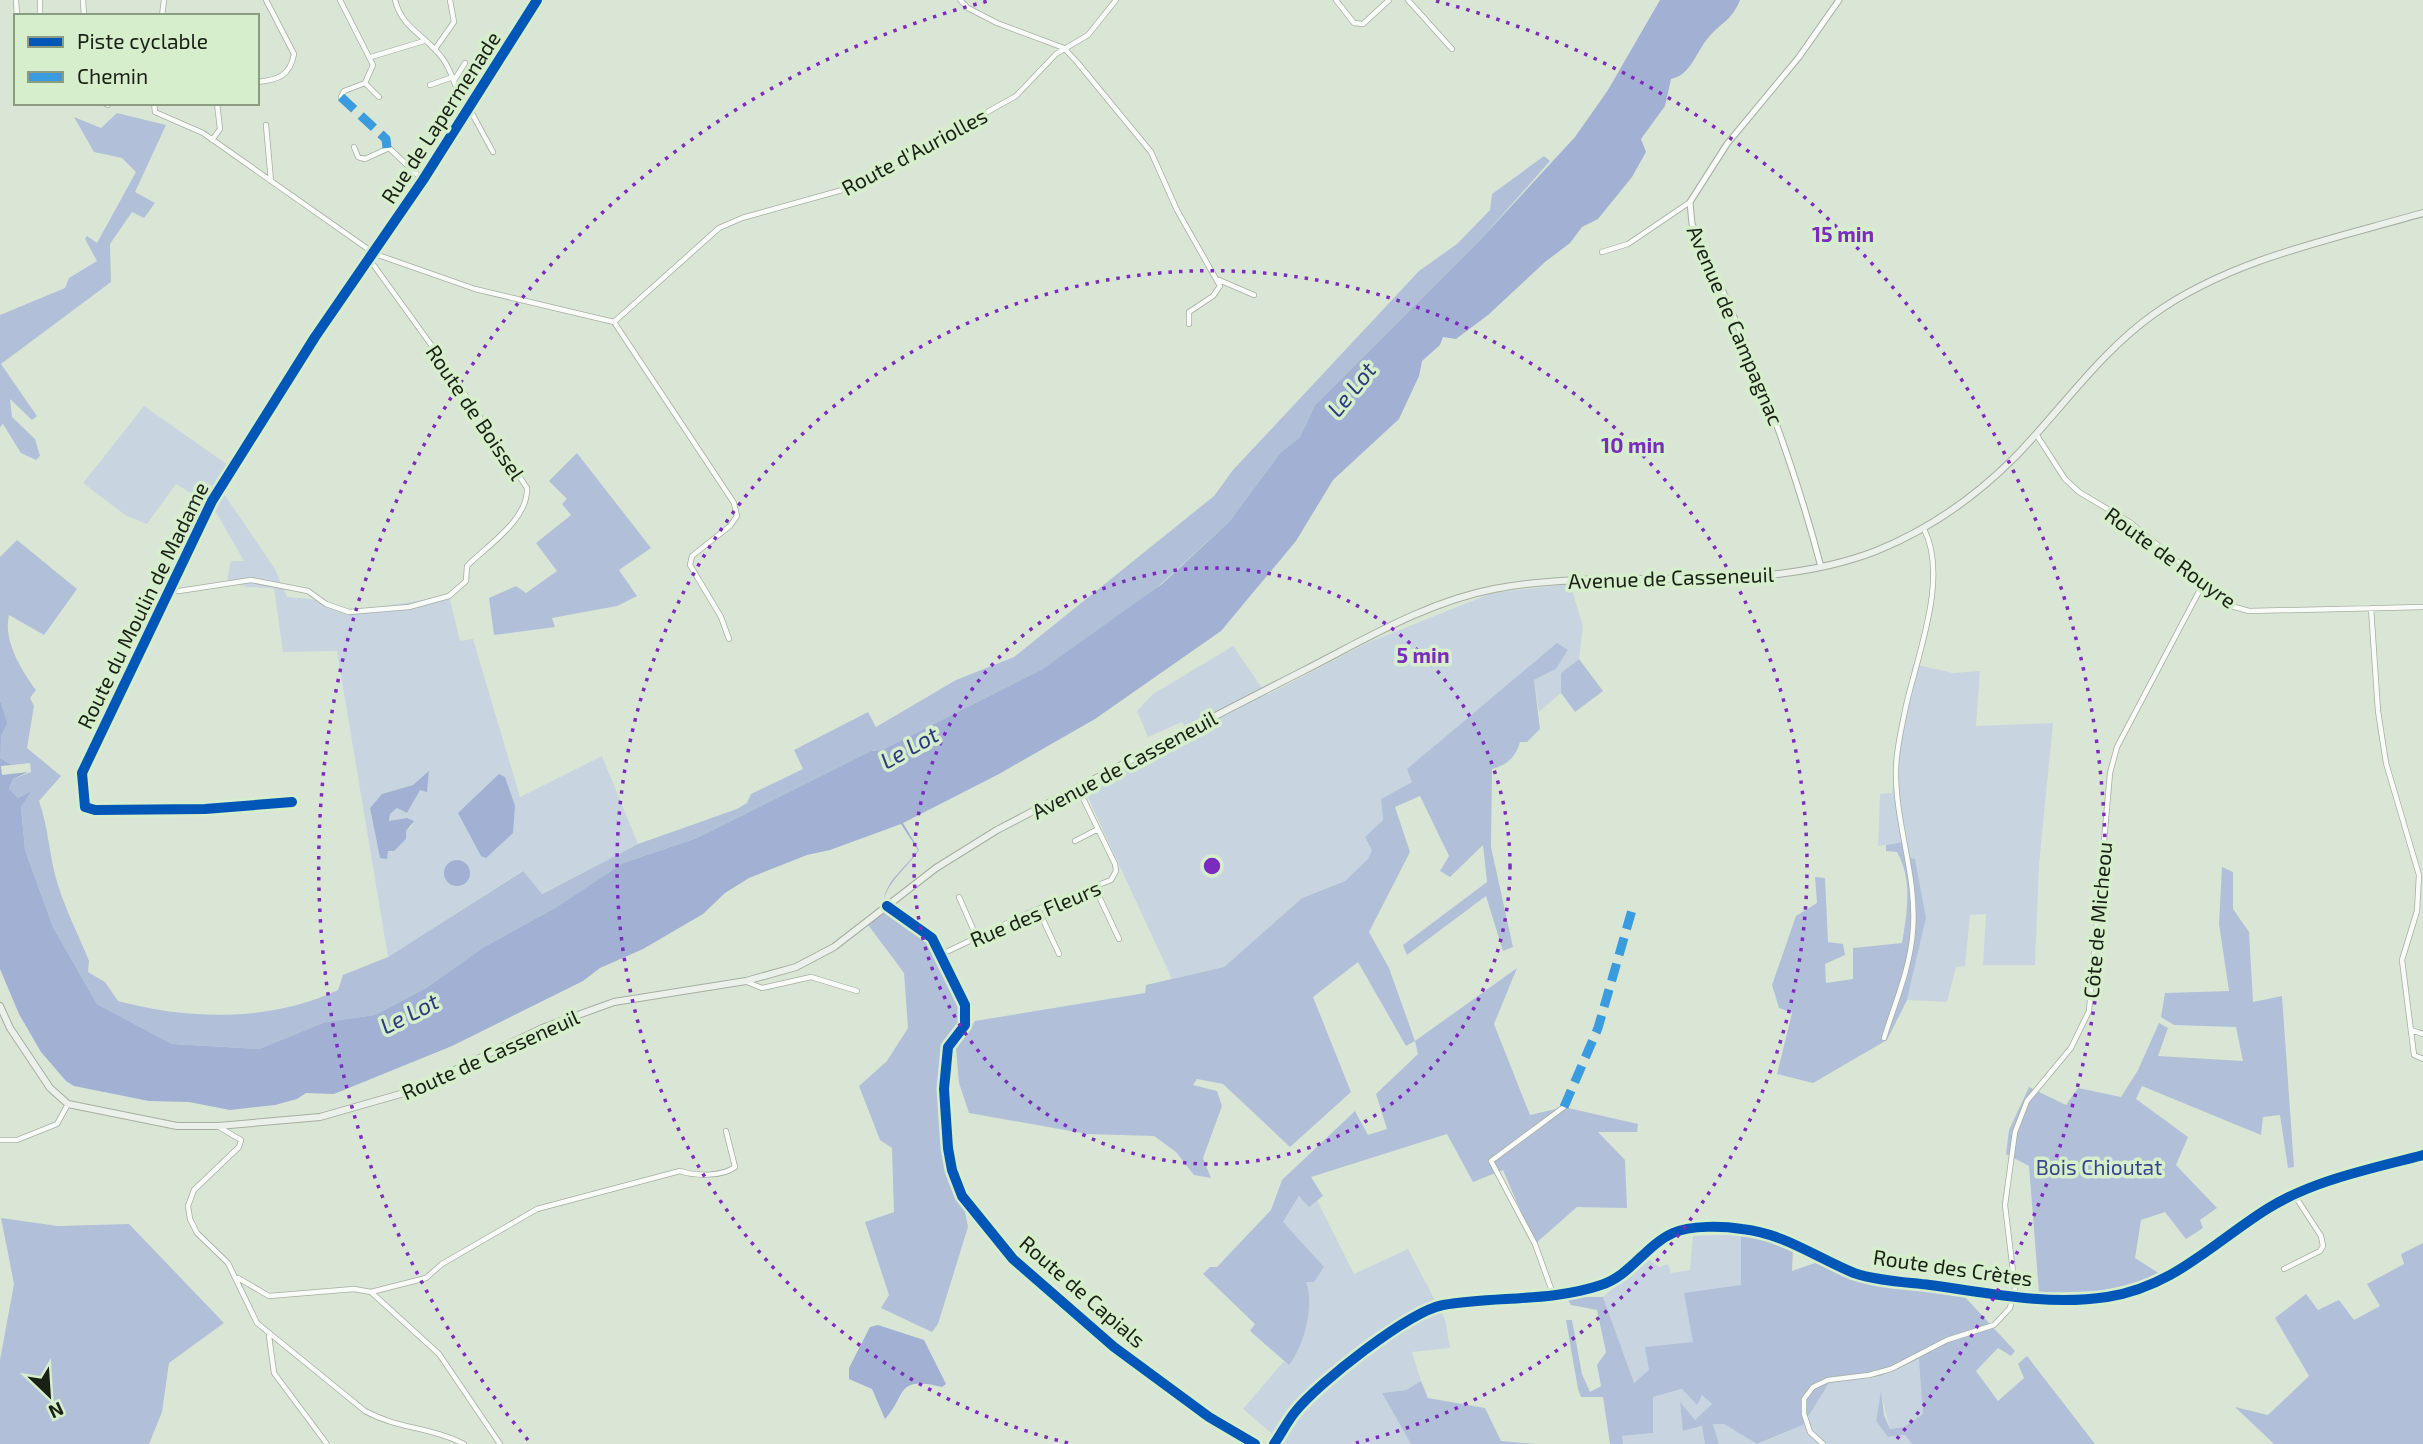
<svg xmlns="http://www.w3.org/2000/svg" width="2423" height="1444" font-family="'Exo 2',sans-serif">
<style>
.green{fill:#c9d4e1;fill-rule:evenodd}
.forest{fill:#b1c0d8}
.water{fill:#a1b0d3}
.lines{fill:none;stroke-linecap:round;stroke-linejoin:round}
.minor-casing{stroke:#a5aea1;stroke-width:6}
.tertiary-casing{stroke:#a5aea1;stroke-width:7}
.secondary-casing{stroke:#a5aea1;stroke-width:8}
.minor{stroke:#f9fbf9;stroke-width:4.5}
.tertiary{stroke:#f9fbf9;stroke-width:5}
.secondary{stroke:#ecf0ea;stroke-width:6}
.quiet{stroke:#3b9bdf;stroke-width:9;stroke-dasharray:18 9;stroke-linecap:butt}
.cycleway-casing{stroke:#d7eecd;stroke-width:15}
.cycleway{stroke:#0057b8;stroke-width:10}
.ring{fill:none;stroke:#7b2cbf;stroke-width:3.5;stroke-dasharray:3.5 7}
.labels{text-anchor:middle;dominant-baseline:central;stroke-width:7;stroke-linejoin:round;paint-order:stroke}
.street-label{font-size:21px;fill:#192115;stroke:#d7eecd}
.park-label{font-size:21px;fill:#37468c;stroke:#d7eecd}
.water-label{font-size:23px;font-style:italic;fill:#2b397d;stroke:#d7eecd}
.centre{fill:#7b2cbf;stroke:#d7eecd;stroke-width:3.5}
.ring-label{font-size:21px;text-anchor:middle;font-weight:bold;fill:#7b2cbf;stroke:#d7eecd;stroke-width:7;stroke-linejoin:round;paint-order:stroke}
</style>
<rect width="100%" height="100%" fill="#dae6d5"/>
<!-- green -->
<path class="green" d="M144 406 228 465 224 494 275 569 287 597 321 600 346 612 449 596 460 641 473 639 520 797 602 756 638 844 541 894 522 871 388 957 337 651 283 652 274 588 246 587 227 579 231 561H244L213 507 176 484 147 524 125 515 83 483ZM429 772 427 791 420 789 407 813 397 808 390 814 389 821 413 825 406 831V839L392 852 388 850 380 858 370 808 382 794 413 785Z
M1570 584 1583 626 1579 659 1561 673V693L1539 712 1534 680 1556 669 1568 650 1412 782 1381 799 1383 820 1369 859 1345 881 1302 898 1224 967 1172 979 1084 789 1189 733 1182 722 1148 737 1137 711 1153 694 1233 646 1267 695 1367 643 1492 593Z
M1913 664 1953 673 1980 671 1976 726 2053 723 2039 865 2035 965H1983L1986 914 1970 915 1965 966 1956 967 1947 1002 1907 1000 1926 918 1901 842 1878 846 1880 794 1892 793Z
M1300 1195 1309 1207 1317 1200 1354 1274 1408 1249 1445 1319 1450 1348 1412 1352 1421 1381 1406 1390 1382 1393 1411 1444H1284L1243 1409 1284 1361 1289 1365 1305 1282 1283 1222Z
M1741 1234V1285L1693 1343 1633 1383 1603 1297 1648 1259 1659 1267 1668 1264 1671 1273 1690 1270 1693 1236Z
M1920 1359 1923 1414 1904 1427 1890 1429 1881 1394 1876 1420 1888 1437 1905 1435 1912 1444H1719L1713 1423 1724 1424 1758 1444 1803 1425 1829 1383 1881 1376Z
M1683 1389 1696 1404 1702 1395 1712 1404 1695 1421 1680 1403 1684 1431 1703 1426 1705 1444H1623L1621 1436 1653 1433V1397Z"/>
<!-- forest -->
<path class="forest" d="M117 113 166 125 135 192 155 203 144 218 132 212 110 244 111 282 1 364 37 416 32 420 10 399 12 417 35 439 40 456 36 460 21 453 3 424 0 427V315L65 288 69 278 97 261 85 239 87 236 97 243 136 172 122 158 94 152 74 117 101 128Z
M1544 156 1550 161 1481 239 1315 405 1300 437 1281 452 1229 522 1152 592 1041 670 882 750 871 751 697 838 623 863 555 908 484 947 426 988 375 1015 325 1022 259 1049 172 1044 97 1004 53 927 25 850 21 807 29 792 18 798 9 790 13 779 31 772 30 763 12 765 0 758V736L6 723 0 700V557L17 540 77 589 44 635 9 615C3 641 21 669 36 690L30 698 34 706 27 748 61 776 39 801C49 829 49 857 58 885 66 911 79 936 89 961L88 972 105 982 118 1001C190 1020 269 1022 338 990L343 975 388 957 523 871 542 894 638 844 737 809 747 803 751 794 803 769 794 750 868 712 876 727 956 680 1014 657 1214 496 1233 470 1419 271 1457 244 1490 210 1492 194Z
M577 453 651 548 619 570 637 596 617 606 552 618 555 627 494 635 489 598 516 586 526 593 557 571 536 543 571 515 562 504 567 499 549 481Z
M1557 643 1568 650 1556 669 1534 680 1540 729 1527 742H1520C1516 757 1507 765 1492 769L1491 847 1513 947 1503 951 1486 896 1407 955 1403 945 1487 882 1483 845 1450 877 1440 871 1449 856 1420 796 1395 807 1410 852 1369 932 1389 968 1415 1041 1517 968 1494 1024 1530 1115 1564 1107 1638 1124 1637 1132H1598L1625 1160 1627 1208 1577 1207 1535 1244 1503 1170 1473 1182 1447 1134 1311 1177 1323 1196 1309 1207 1299 1196 1283 1222 1324 1267 1314 1282H1306C1315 1305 1304 1346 1289 1365L1250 1331 1255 1324 1203 1274 1210 1267H1217L1271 1210 1282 1180 1355 1111 1368 1135 1387 1129 1376 1094 1418 1054 1415 1041 1406 1046 1358 962 1313 997 1351 1092 1290 1147 1223 1084 1197 1079 1193 1085 1217 1091 1222 1106 1203 1158 1211 1178 1194 1175 1176 1152 1154 1136 1087 1134 969 1113 959 1083 956 1048 975 1021 1145 993 1146 985 1224 967 1302 898 1345 881 1368 859 1372 850 1365 837 1383 820 1381 799 1412 782 1407 769Z
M1579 659 1603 691 1575 712 1561 693V673Z
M1902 842 1907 857 1915 859 1926 918 1907 1000 1887 1040 1813 1083 1777 1074 1792 1013 1779 1008 1772 985 1796 916 1817 903 1815 877 1825 878 1828 942 1843 944 1845 955 1825 964 1826 983 1853 979V948L1902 943C1907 912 1913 881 1897 852L1886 851V845Z
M2222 867 2233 872V909L2249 932 2253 1002 2282 996 2294 1167 2288 1168 2280 1115 2263 1117 2261 1135 2142 1086 2136 1099 2188 1137 2176 1165 2217 1208 2200 1220 2203 1228 2186 1239 2165 1212 2141 1220 2135 1258 2163 1276 2102 1291 2039 1293 2029 1166 2006 1154 2009 1130 2029 1087 2066 1105 2078 1088 2121 1097 2138 1070 2159 1023 2168 1028 2158 1056 2243 1061 2236 1027 2174 1025 2161 1017 2165 993 2229 991 2219 924Z
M887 906 932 938 965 1005V1025L948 1047 944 1089 952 1170 962 1196 968 1227 938 1324 932 1332 881 1308 889 1295 865 1222 894 1212 892 1148 880 1140 859 1086 887 1061 908 1028 904 973 866 922Z
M1 1218 58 1226 129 1224 224 1323 169 1363 162 1412 149 1444H0V1360L14 1284Z
M1741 1234 1793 1249 1792 1271 1821 1261 1856 1277 1964 1296 2015 1351 2011 1356 1998 1348 1976 1371 1998 1401 2024 1378 2018 1364 2027 1356 2095 1444H1912L1905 1435 1888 1437 1876 1421 1881 1391 1884 1415 1890 1429 1904 1427 1923 1414 1919 1359 1881 1376 1829 1383 1803 1425 1757 1444 1724 1424H1713L1719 1444H1705L1702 1426 1683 1431 1680 1402 1695 1420 1712 1404 1702 1395 1697 1405 1682 1389 1653 1397V1433L1622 1436 1623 1444H1610L1603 1397H1581L1578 1389 1566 1320H1572L1582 1374 1590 1392 1601 1386 1597 1365 1606 1352 1597 1310 1571 1305 1566 1297H1603L1634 1383 1649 1370 1645 1347 1693 1342 1684 1293 1741 1285Z
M2423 1243V1444H2274L2235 1407 2268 1415 2309 1376 2275 1318 2306 1294 2318 1310 2339 1300 2354 1320 2380 1306 2367 1284 2404 1264 2401 1254Z
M1421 1381 1428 1398 1485 1408 1501 1441 1536 1444H1411L1382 1393 1406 1390Z"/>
<!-- water -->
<path class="water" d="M1660 0H1740C1731 22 1721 22 1708 38 1696 52 1691 75 1671 79L1665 106 1641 139 1646 152 1632 177 1598 219 1582 227 1570 243 1545 262 1488 315 1456 339 1443 337 1440 345 1422 361 1419 376 1399 419 1333 480 1296 541 1221 631 1095 719 999 774 903 823 919 850C908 867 888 881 884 900 886 880 907 867 918 850L901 824 830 850 807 855 749 878 725 893 703 914 643 949 600 968 583 981 452 1046 334 1094 306 1093 297 1099 275 1105 230 1110 189 1102 149 1101 74 1086 66 1081 41 1052 19 1014 0 969V700L7 723 1 736 0 758 12 765 1 766 2 775 28 772 13 779 9 789 18 798 31 791 21 807 25 850 53 927 97 1004 172 1044 259 1049 325 1022 375 1015 426 988 484 947 555 908 623 863 697 838 871 751 882 750 1041 670 1162 584 1229 522 1281 452 1300 437 1315 405 1481 239 1575 137 1608 90Z
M429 771 427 792 420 790 407 813 397 808 390 814 389 821 407 818 414 821 406 831V839L394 851H388L387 859 380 858 370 808 382 794 413 785Z
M499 774 505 777 515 806 513 833 486 858 481 856 458 813Z
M444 873a13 13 0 1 1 26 0a13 13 0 1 1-26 0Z
M878 1325 924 1340 946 1384 942 1387C895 1375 907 1395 885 1419L872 1389 849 1379V1368L870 1327Z"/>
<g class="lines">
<!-- minor casing -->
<g class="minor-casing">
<path id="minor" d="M16 0 17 16
M83 0 84 16
M340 0 373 65 365 83 344 91 341 97
M395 0C402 29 427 36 443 59 454 74 455 95 470 107
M960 0 968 8 997 23 1064 48 1077 62 1151 152 1177 210 1220 286 1213 296 1189 312V324
M1336 0 1354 23 1363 24 1389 0
M1408 0 1452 49
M40 16V0
M162 16 164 0
M435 49 454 22 450 0
M371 57 424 41
M455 79 465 63
M257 82C278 80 290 76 294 54L266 0
M365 83 379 97
M430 85 453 77
M104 103 108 105
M154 103 155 112 203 133 375 254 475 289 614 322
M469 108 493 152
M266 125 271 181
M212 140 220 129 217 103
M354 147 358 157 365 159 389 148 423 180
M1602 252 1628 244 1690 202
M1219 280 1254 295
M614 322 719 228 742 218 853 187 1016 96 1056 54 1088 35 1116 0
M614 322 734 503 737 516 730 526 692 556 690 565 721 617 729 639
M2036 434 2065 479 2079 492 2131 523 2231 606 2249 611 2423 607
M168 589 179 591 251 580 308 591 326 604 349 612 409 607 449 596 466 581 467 566C488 545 528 520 527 488L442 360 370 260
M2371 608 2378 711 2386 763 2419 875 2417 911 2402 960 2414 1055 2423 1059
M292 802 205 809 95 810 85 807 82 773 212 501 315 337 423 180 537 0
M1075 841 1098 829
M1095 888 1119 939
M959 897 977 938
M887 906 932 938 965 1005V1025L948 1047 944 1089 948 1148 952 1170 962 1196 1013 1259 1114 1347 1209 1417 1255 1444
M1038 909 1059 954
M942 954 1033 911 1111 880 1116 871 1115 864 1078 788
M747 982 762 988 811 977 857 991
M2411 1030 2423 1034
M1884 1038C1895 1003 1911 966 1913 929 1917 875 1895 823 1896 770 1896 750 1902 726 1906 706 1917 656 1949 578 1924 529
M219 1127 241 1140 239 1147 194 1190 188 1206 190 1219 197 1233 228 1263 257 1323 365 1411C398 1429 431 1427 464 1444
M0 1140H17L57 1124 68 1104
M2284 1269 2320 1251 2323 1246 2321 1236 2295 1196
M238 1278 269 1296 354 1289 371 1292 439 1354 500 1444
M371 1292 426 1278 442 1264 537 1209 680 1171C695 1176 722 1177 735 1167L726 1131
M1553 1294 1535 1244 1491 1161 1564 1107
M269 1336 274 1373 327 1444
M1274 1444C1281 1434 1287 1422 1295 1412 1318 1383 1408 1312 1443 1305 1495 1296 1551 1302 1601 1285 1630 1276 1646 1245 1673 1233 1690 1225 1724 1226 1742 1229 1783 1233 1817 1258 1854 1273 1877 1281 1906 1282 1930 1285 1988 1293 2048 1306 2107 1297 2173 1287 2213 1243 2267 1209 2313 1180 2371 1169 2423 1155
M1823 1444 1810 1432 1804 1414V1399L1813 1387 1828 1380 1869 1375 1891 1369 1947 1340 1994 1325 2010 1308 2015 1288 2005 1205 2015 1132 2027 1101 2071 1048 2089 1011 2110 773 2117 747 2203 584"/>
</g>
<!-- tertiary casing -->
<g class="tertiary-casing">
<path id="tertiary" d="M1821 567C1790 448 1745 335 1692 224L1690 202 1727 144 1799 57 1839 0"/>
</g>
<!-- secondary casing -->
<g class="secondary-casing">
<path id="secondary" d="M0 1006 10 1028 50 1088 68 1104 177 1126H218L320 1117 411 1091 542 1028 614 1002 746 981 796 967 834 947 936 868 997 830C1099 777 1200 723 1303 671 1364 640 1426 602 1494 589 1620 565 1754 598 1876 551 1928 530 1974 498 2014 458 2061 410 2099 353 2154 314 2231 259 2333 239 2423 213"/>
</g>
<!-- minor -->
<use href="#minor" class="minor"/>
<!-- tertiary -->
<use href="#tertiary" class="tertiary"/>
<!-- secondary -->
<use href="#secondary" class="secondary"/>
<!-- quiet -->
<path class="quiet" d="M341 97 386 139 387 148
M1564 1107 1598 1028 1634 903"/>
<!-- cycleway casing -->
<g class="cycleway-casing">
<path id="cycleway" d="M292 802 205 809 95 810 85 807 82 773 212 501 315 337 423 180 537 0
M887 906 932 938 965 1005V1025L948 1047 944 1089 948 1148 952 1170 962 1196 1013 1259 1114 1347 1209 1417 1255 1444
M1274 1444C1281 1434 1287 1422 1295 1412 1318 1383 1408 1312 1443 1305 1495 1296 1551 1302 1601 1285 1630 1276 1646 1245 1673 1233 1690 1225 1724 1226 1742 1229 1783 1233 1817 1258 1854 1273 1877 1281 1906 1282 1930 1285 1988 1293 2048 1306 2107 1297 2173 1287 2213 1243 2267 1209 2313 1180 2371 1169 2423 1155"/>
</g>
<!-- cycleway -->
<use href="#cycleway" class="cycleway"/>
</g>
<!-- distance rings -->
<g class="ring">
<circle cx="1212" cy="866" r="298"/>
<path d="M1068 1443A595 595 0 1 1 1356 1443"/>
<path d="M528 1440A893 893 0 0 1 988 1M1436 1A893 893 0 0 1 1896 1440"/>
</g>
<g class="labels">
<!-- street labels -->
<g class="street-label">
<text transform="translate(440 117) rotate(-57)">Rue de Lapermenade</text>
<text transform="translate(914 151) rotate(-28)">Route d'Auriolles</text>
<text transform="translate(1736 325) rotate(67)">Avenue de Campagnac</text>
<text transform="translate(476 412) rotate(56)">Route de Boissel</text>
<text transform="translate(2171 557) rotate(36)">Route de Rouyre</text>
<text transform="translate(1671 577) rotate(-2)">Avenue de Casseneuil</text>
<text transform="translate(142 605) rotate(-64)">Route du Moulin de Madame</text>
<text transform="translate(1124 764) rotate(-28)">Avenue de Casseneuil</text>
<text transform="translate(1035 913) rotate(-23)">Rue des Fleurs</text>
<text transform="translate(2097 920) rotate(-85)">Côte de Micheou</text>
<text transform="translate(490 1054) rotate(-24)">Route de Casseneuil</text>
<text transform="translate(1953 1267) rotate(8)">Route des Crètes</text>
<text transform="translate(1083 1291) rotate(41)">Route de Capials</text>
</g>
<!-- park labels -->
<g class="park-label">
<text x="2099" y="1166">Bois Chioutat</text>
</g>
<!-- water labels -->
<g class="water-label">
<text transform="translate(1351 389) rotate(-51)">Le Lot</text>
<text transform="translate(909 747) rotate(-29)">Le Lot</text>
<text transform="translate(409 1013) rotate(-27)">Le Lot</text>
</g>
</g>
<circle cx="1212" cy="866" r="10" class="centre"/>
<g class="ring-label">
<text x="1843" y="242">15 min</text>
<text x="1633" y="453">10 min</text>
<text x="1423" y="663">5 min</text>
</g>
<!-- legend -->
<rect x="14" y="14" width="245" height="91" fill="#d7eecd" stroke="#8b9c83" stroke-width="2"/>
<rect x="28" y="37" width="35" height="10" fill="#0057b8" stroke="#8b9c83" stroke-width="2"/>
<text x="77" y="49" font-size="21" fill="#192115">Piste cyclable</text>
<rect x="28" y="72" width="35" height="10" fill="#3b9bdf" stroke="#8b9c83" stroke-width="2"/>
<text x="77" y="84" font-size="21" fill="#192115">Chemin</text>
<!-- north arrow -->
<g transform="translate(49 1395) rotate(155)" stroke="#d7eecd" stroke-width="5" paint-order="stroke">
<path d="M0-5L12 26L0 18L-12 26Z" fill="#192115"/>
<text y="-10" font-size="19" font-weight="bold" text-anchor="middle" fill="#192115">N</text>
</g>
</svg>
